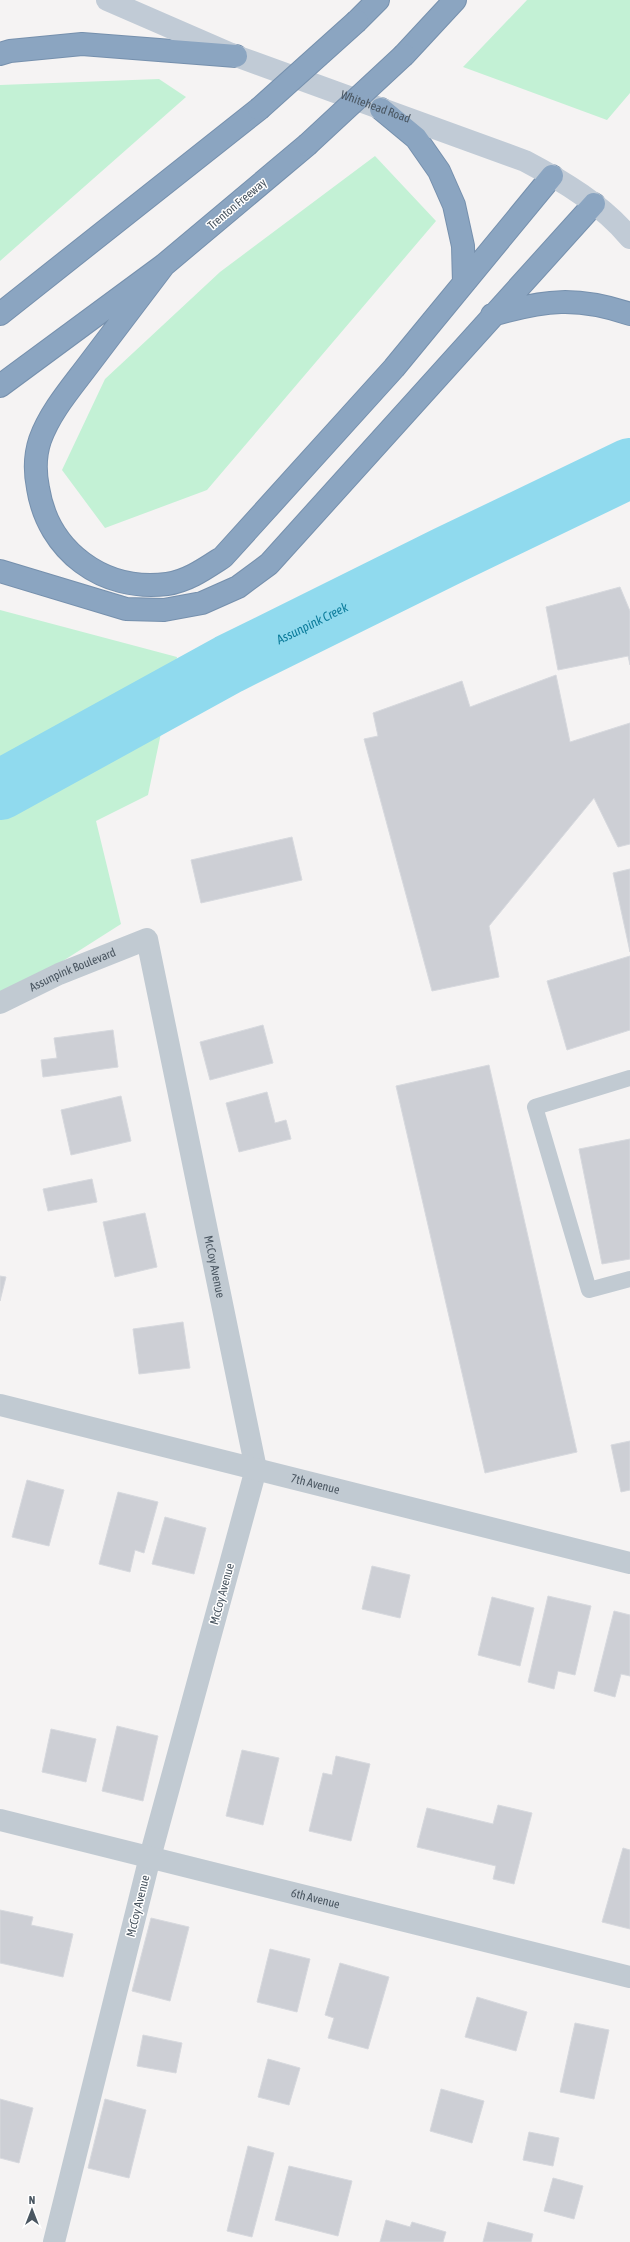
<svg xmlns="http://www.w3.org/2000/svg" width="630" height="2242" font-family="'Asap Condensed',sans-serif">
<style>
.green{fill:#c3f1d5}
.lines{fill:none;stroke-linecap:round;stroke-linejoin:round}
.river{stroke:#90daee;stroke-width:60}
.building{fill:#cdcfd5;stroke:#d7d9de}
.motorway-casing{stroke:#7690ad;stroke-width:24}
.service{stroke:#c1cad2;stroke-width:16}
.minor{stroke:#c1cad2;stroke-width:22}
.secondary{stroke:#c1cbd6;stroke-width:22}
.motorway{stroke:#8ba5c1;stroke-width:22}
.motorway-bridge-casing{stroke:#7690ad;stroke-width:24;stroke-linecap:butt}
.motorway-bridge{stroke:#8ba5c1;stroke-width:22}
.labels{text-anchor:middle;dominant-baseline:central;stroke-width:3;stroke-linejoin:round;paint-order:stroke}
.street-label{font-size:12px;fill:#4a5661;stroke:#fff}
.water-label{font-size:13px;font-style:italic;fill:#0c7c9b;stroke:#fff}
</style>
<rect width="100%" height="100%" fill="#f5f3f3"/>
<!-- green -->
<path class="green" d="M527 0H630V93L607 120 463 67Z
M159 79 186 97 0 261V85Z
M375 156 436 221 207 490 105 528 62 470 105 379 220 272Z
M0 610 177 657 148 795 96 821 121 924 0 1001Z"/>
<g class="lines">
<!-- river -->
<path class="river" id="s1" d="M0 790 229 664 447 556 630 468"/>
</g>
<!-- building -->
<path class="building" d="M620 587 630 611V665L628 656 558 670 546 607Z
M556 675 570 742 630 723V844L618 847 594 798 489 926 499 977 432 991 364 739 378 736 373 713 462 681 470 707Z
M292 837 302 880 201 903 191 860Z
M630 869V952L613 873Z
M630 956V1030L567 1050 547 981Z
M263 1025 273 1063 210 1080 200 1042Z
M113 1030 118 1067 43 1077 41 1060 57 1058 54 1038Z
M489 1065 577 1452 485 1473 396 1086Z
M267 1092 275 1123 286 1120 291 1139 239 1152 226 1103Z
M121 1096 131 1141 71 1155 61 1110Z
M630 1139V1259L602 1264 579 1149Z
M92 1179 97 1202 48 1211 43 1189Z
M145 1213 157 1267 115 1277 103 1222Z
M0 1276 6 1277 0 1301Z
M183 1322 190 1368 139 1374 133 1329Z
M630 1441V1490L621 1492 611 1445Z
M27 1480 64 1490 49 1546 12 1537Z
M118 1492 158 1502 144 1553 135 1550 130 1572 99 1564Z
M165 1517 206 1528 194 1574 152 1564Z
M372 1566 410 1575 400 1618 362 1609Z
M548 1596 591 1606 575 1675 558 1671 554 1689 528 1682Z
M492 1597 534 1608 520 1666 478 1655Z
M614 1611 630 1615V1676L621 1674 615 1697 594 1691Z
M117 1726 158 1736 143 1801 102 1791Z
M51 1729 96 1739 86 1782 42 1772Z
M242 1750 279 1758 263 1825 226 1816Z
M336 1756 370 1764 351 1841 309 1831 323 1773 332 1775Z
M498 1805 532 1813 514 1884 493 1879 496 1866 417 1847 427 1808 493 1824Z
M623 1848 630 1850V1929L602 1922Z
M0 1910 33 1917 31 1925 73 1934 63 1977 0 1963Z
M151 1918 189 1927 170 2001 132 1991Z
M270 1949 310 1959 297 2012 257 2002Z
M340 1963 389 1977 368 2049 328 2038 334 2018 325 2015Z
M477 1997 527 2012 516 2051 465 2037Z
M575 2023 609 2030 594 2099 560 2092Z
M143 2035 182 2043 176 2073 137 2066Z
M268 2059 300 2068 289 2105 258 2097Z
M441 2089 484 2101 472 2143 430 2131Z
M0 2099 33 2108 19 2163 0 2158Z
M105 2099 146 2110 129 2178 88 2168Z
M529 2132 559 2138 553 2166 523 2160Z
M248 2146 274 2153 252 2237 227 2231Z
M289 2166 352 2181 338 2236 275 2220Z
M553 2178 583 2186 574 2219 544 2211Z
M386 2220 410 2227 412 2222 446 2232 443 2242H380Z
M488 2222 533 2234 531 2242H483Z"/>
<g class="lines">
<!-- motorway casing -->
<g class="motorway-casing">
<path id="motorway" d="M357 21 378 0
M0 54 10 51 82 44 236 56
M404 55 455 0
M381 109 416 138 439 171 454 205 463 246 464 283
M164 265C139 298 114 331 89 364 71 388 50 412 40 440 35 455 35 473 38 488 48 551 103 592 167 584 188 581 206 568 223 557L394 368 552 176
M0 314 259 109
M492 315C545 300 577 296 630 314
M0 386 164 265 307 145
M0 571 126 609 164 610 202 603 238 587 269 564 594 204"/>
</g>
<!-- service -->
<path class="service" d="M630 1078 535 1107 589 1290 630 1279"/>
<!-- minor -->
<g class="minor">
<path id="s2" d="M0 1003 59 974 147 939 256 1469 150 1857 54 2242"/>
<path id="s3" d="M0 1405 630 1563"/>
<path id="s4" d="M0 1820 630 1977"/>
</g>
<!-- secondary -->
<path class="secondary" id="s5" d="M107 0 236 56 525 161C563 181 603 205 630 238"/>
<!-- motorway -->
<use href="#motorway" class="motorway"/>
<!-- motorway-bridge casing -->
<g class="motorway-bridge-casing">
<path id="motorway-bridge" d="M259 109 357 21
M307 145 404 55"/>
</g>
<!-- motorway-bridge -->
<use href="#motorway-bridge" class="motorway-bridge"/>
</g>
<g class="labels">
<!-- street labels -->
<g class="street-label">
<text stroke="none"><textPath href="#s5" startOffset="289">Whitehead Road</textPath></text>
<text transform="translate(237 204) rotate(-40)">Trenton Freeway</text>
<text stroke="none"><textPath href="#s2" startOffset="80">Assunpink Boulevard</textPath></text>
<text stroke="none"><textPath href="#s2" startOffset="495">McCoy Avenue</textPath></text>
<text stroke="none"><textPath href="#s3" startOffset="325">7th Avenue</textPath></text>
<text transform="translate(222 1594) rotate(-75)">McCoy Avenue</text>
<text stroke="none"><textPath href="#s4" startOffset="325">6th Avenue</textPath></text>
<text transform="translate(138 1906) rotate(-76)">McCoy Avenue</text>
</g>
<!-- water labels -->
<g class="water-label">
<text stroke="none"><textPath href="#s1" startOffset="354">Assunpink Creek</textPath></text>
</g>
</g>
<!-- north arrow -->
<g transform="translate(32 2210)" stroke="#ffffff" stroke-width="3" paint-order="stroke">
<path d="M0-3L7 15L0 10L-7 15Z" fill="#4a5661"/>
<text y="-6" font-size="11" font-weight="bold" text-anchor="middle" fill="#4a5661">N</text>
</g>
</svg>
